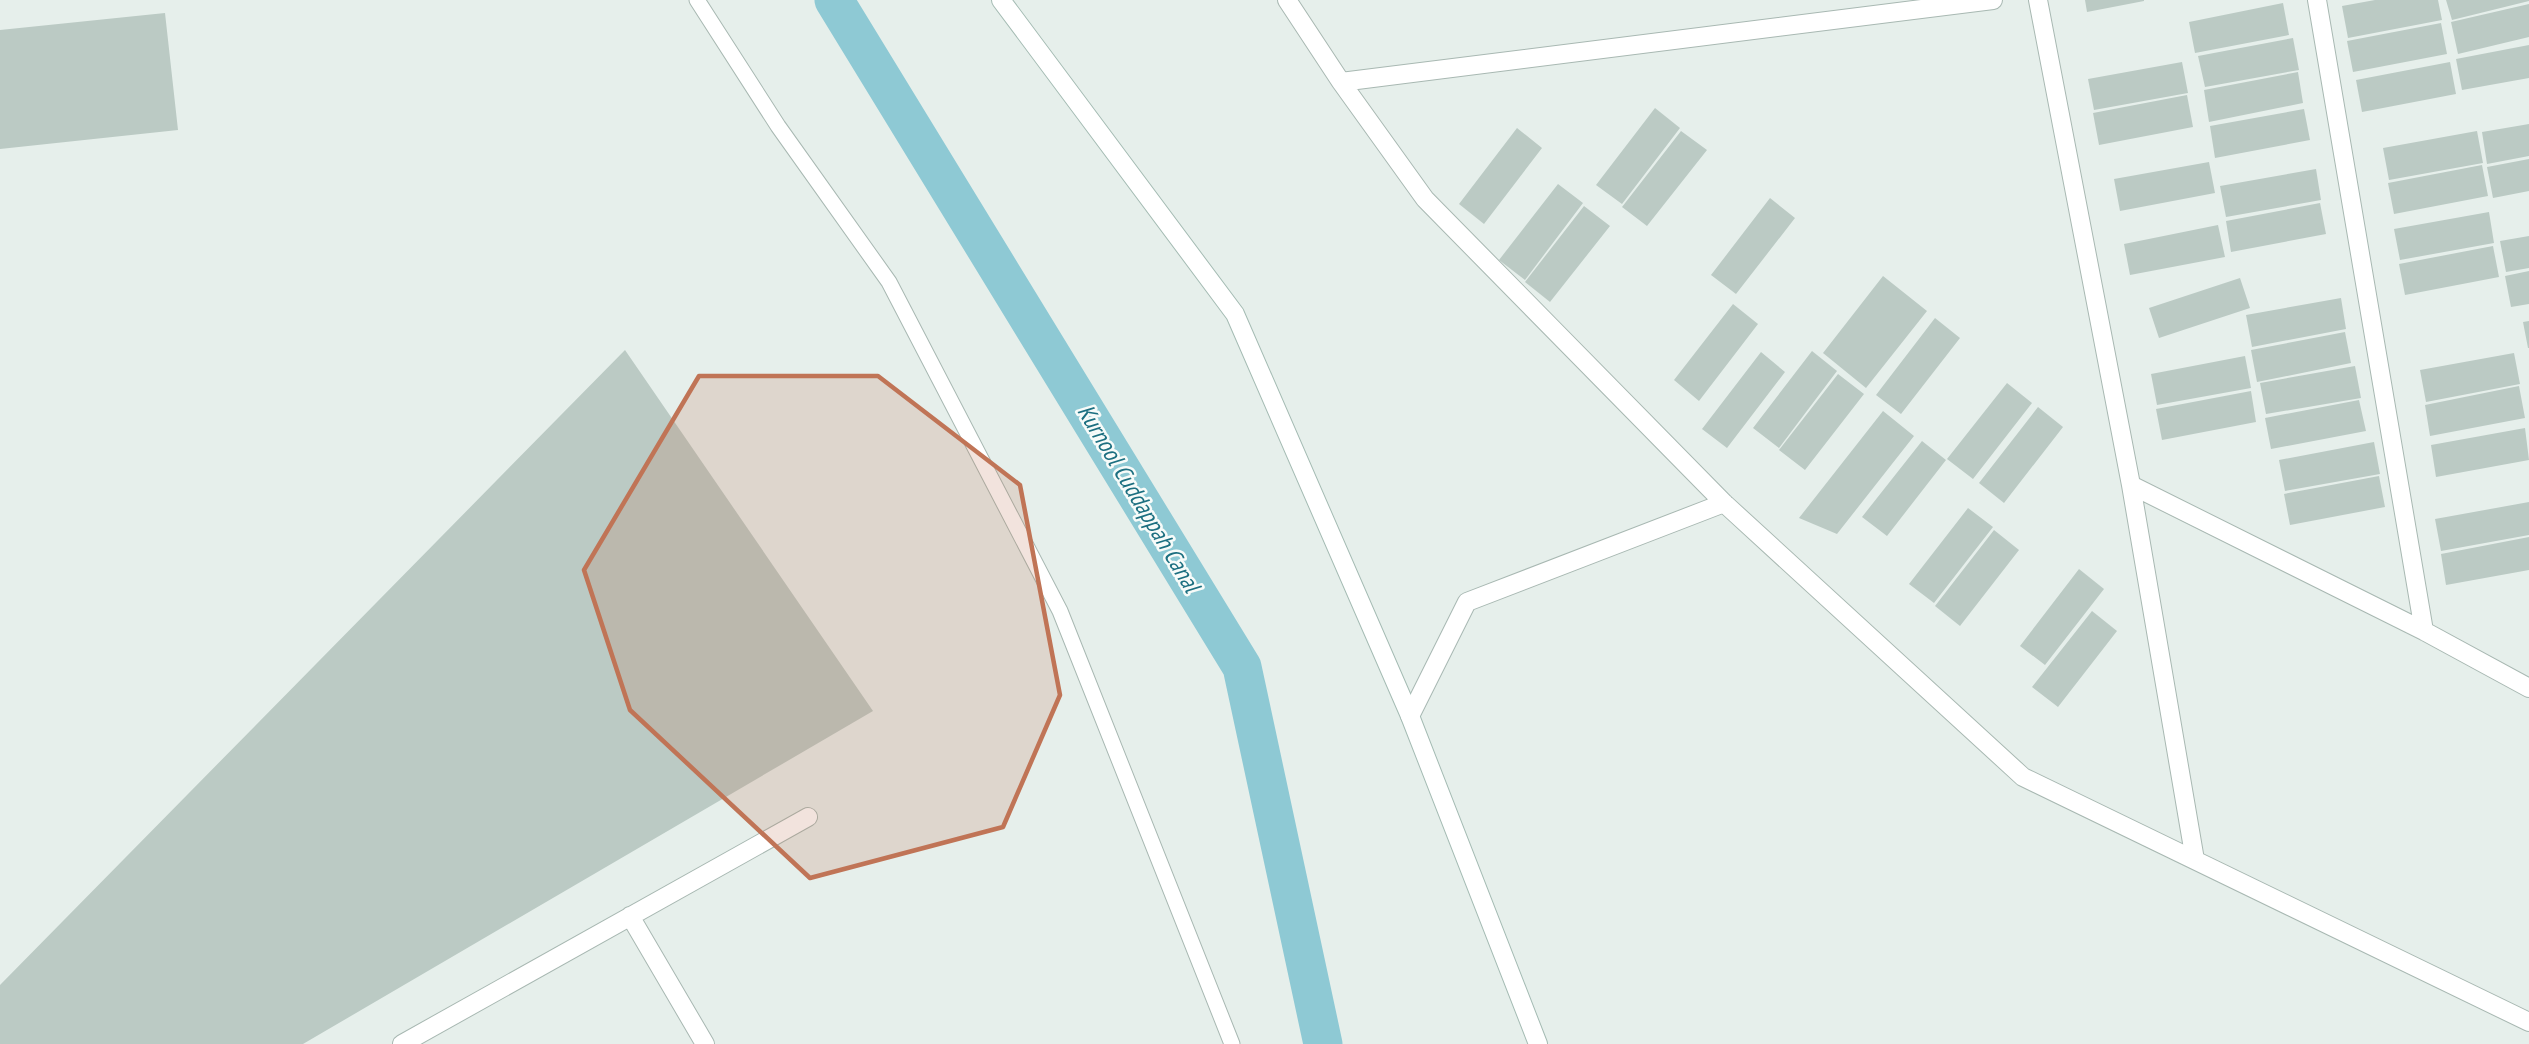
<svg xmlns="http://www.w3.org/2000/svg" width="2529" height="1044" font-family="'PT Sans Narrow',sans-serif">
<style>
.lines{fill:none;stroke-linecap:round;stroke-linejoin:round}
.canal{stroke:#8ec9d4;stroke-width:39}
.building{fill:#bbcac4}
.lane-casing{stroke:#a8b8b2;stroke-width:17}
.street-casing{stroke:#a8b8b2;stroke-width:20}
.secondary-casing{stroke:#a4bbb3;stroke-width:20}
.lane{stroke:#fff;stroke-width:15}
.street{stroke:#fff;stroke-width:18}
.secondary{stroke:#fff;stroke-width:18}
.marked{fill:#c07456;fill-opacity:0.2;stroke:#c07456;stroke-width:4.5;stroke-linejoin:round}
.labels{text-anchor:middle;dominant-baseline:central;stroke-width:5;stroke-linejoin:round;paint-order:stroke}
.water-label{font-size:24px;font-style:italic;fill:#1c6f80;stroke:#f7fbf9}
</style>
<rect width="100%" height="100%" fill="#e6efeb"/>
<g class="lines">
<!-- canal -->
<path class="canal" d="M834 0 1242 667 1323 1044"/>
</g>
<!-- building -->
<path class="building" d="M2085 0H2144V1L2087 12Z
M2375 0H2438L2442 20 2348 38 2342 6Z
M2446 0H2529V1L2452 20Z
M2283 3 2289 35 2195 53 2189 22Z
M2529 4V37L2458 54 2451 22Z
M165 13 178 130 0 149V30Z
M2441 23 2447 54 2353 72 2347 41Z
M2293 38 2299 70 2205 87 2198 56Z
M2529 45V78L2462 90 2456 59Z
M2182 62 2188 93 2094 110 2088 79Z
M2450 62 2456 94 2362 112 2356 80Z
M2298 72 2303 103 2209 122 2204 90Z
M2187 95 2193 127 2099 145 2093 113Z
M1655 108 1680 128 1622 204 1596 185Z
M2304 109 2310 140 2215 158 2210 126Z
M2529 124V156L2487 164 2482 132Z
M1517 128 1542 148 1484 224 1459 204Z
M1681 131 1707 150 1647 226 1622 207Z
M2477 131 2483 163 2389 180 2383 148Z
M2529 159V191L2493 198 2487 167Z
M2209 162 2215 193 2120 211 2114 179Z
M2482 165 2488 196 2394 214 2388 183Z
M2316 169 2321 200 2226 217 2220 186Z
M1558 184 1583 203 1525 280 1499 260Z
M1770 198 1795 218 1736 294 1711 275Z
M2320 203 2326 234 2231 252 2226 221Z
M1584 206 1610 226 1550 302 1525 282Z
M2489 212 2494 243 2400 260 2394 229Z
M2218 225 2225 257 2130 275 2124 244Z
M2529 236V268L2506 272 2500 241Z
M2493 246 2499 277 2405 295 2399 264Z
M2529 271V304L2511 307 2505 276Z
M1883 276 1927 311 1866 388 1823 353Z
M2240 278 2250 308 2159 338 2149 308Z
M2341 298 2346 329 2252 347 2246 315Z
M1733 304 1758 324 1699 401 1674 380Z
M1935 318 1960 338 1901 414 1876 395Z
M2529 321V348H2528L2523 322Z
M2345 332 2351 363 2257 382 2251 350Z
M625 350 873 711 303 1044H0V985Z
M1812 351 1837 371 1779 448 1753 428Z
M1761 352 1785 372 1727 448 1702 429Z
M2514 353 2520 384 2426 402 2420 370Z
M2245 356 2251 388 2157 405 2151 374Z
M2355 366 2361 398 2266 414 2260 383Z
M1838 374 1864 394 1805 470 1779 450Z
M2007 383 2032 403 1973 479 1947 459Z
M2519 386 2525 418 2430 436 2425 405Z
M2251 391 2256 422 2162 440 2156 409Z
M2359 400 2366 431 2271 449 2265 418Z
M2038 407 2063 427 2004 503 1979 483Z
M1883 411 1914 436 1837 534 1799 518Z
M2525 428 2529 460 2436 477 2431 445Z
M1922 441 1946 460 1887 536 1862 517Z
M2374 442 2380 474 2285 491 2279 460Z
M2379 476 2385 507 2290 525 2284 494Z
M2529 502V535L2441 551 2435 519Z
M1968 508 1993 527 1934 603 1909 584Z
M1994 530 2019 550 1960 626 1935 606Z
M2529 537V570L2446 585 2441 554Z
M2079 569 2104 589 2045 665 2020 646Z
M2092 611 2117 631 2058 707 2032 687Z"/>
<g class="lines">
<!-- lane casing -->
<g class="lane-casing">
<path id="lane" d="M697 0 778 126 889 282 1060 611 1232 1044"/>
</g>
<!-- street casing -->
<g class="street-casing">
<path id="street" d="M1287 0 1341 82 1425 199 1724 503 2023 777 2529 1022
M2038 0 2131 485 2424 631 2529 688
M2317 0 2424 631
M1341 82 1993 0
M2131 485 2195 860
M1410 716 1467 602 1724 503
M630 916 705 1044
M402 1044 808 817"/>
</g>
<!-- secondary casing -->
<g class="secondary-casing">
<path id="secondary" d="M1001 0 1235 314 1410 716 1538 1044"/>
</g>
<!-- lane -->
<use href="#lane" class="lane"/>
<!-- street -->
<use href="#street" class="street"/>
<!-- secondary -->
<use href="#secondary" class="secondary"/>
</g>
<!-- marked area -->
<path class="marked" d="M699 376H878L1020 485 1060 695 1003 827 810 878 630 710 584 570Z"/>
<g class="labels">
<!-- water labels -->
<g class="water-label">
<text transform="translate(1139 498) rotate(59)">Kurnool Cuddappah Canal</text>
</g>
</g>
</svg>
